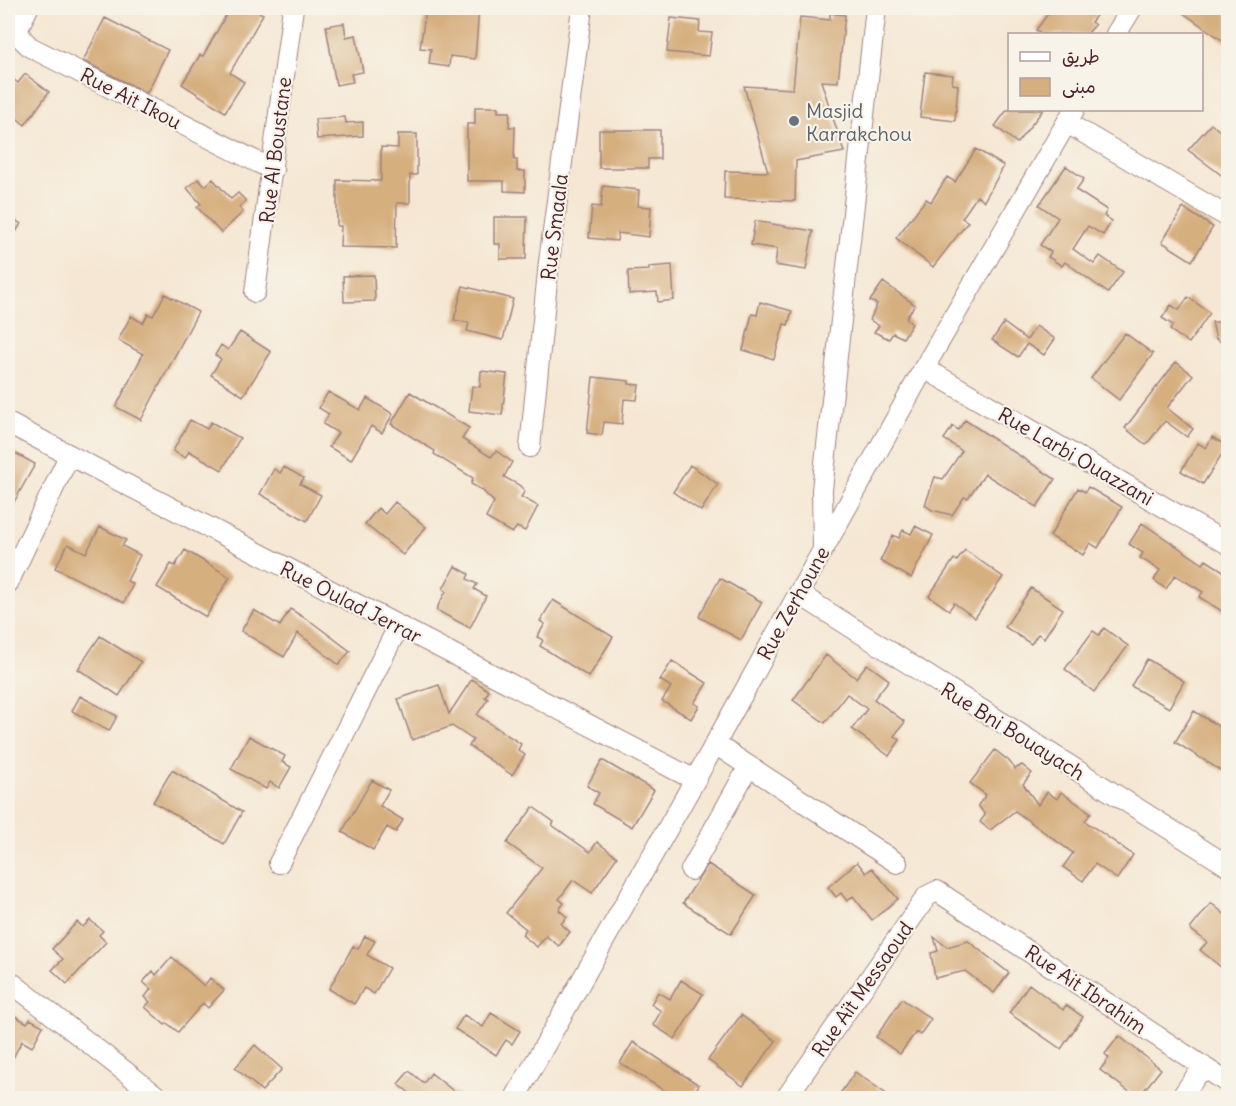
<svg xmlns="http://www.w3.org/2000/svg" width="1236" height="1106" font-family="Delius,'Playpen Sans Arabic',sans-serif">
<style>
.building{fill:#d6af7f}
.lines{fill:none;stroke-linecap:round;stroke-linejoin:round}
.minor-casing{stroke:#a0837f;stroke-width:22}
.minor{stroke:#fff;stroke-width:20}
.worship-dot{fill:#6b7280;stroke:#f7f3e8;stroke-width:2}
.labels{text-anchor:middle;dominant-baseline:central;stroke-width:4.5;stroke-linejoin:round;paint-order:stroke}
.street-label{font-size:20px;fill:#4a1f2b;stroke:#f7f3e8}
.worship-label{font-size:20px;fill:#5b616d;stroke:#f7f3e8;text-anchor:start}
</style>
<rect width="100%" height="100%" fill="#f7f3e8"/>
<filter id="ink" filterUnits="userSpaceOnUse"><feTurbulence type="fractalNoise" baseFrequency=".0167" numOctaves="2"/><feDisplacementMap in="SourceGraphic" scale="12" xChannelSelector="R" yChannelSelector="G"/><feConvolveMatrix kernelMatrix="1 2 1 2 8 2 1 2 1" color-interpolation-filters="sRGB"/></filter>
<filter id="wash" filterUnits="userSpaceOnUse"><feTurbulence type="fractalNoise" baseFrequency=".008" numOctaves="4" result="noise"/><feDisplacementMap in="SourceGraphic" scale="24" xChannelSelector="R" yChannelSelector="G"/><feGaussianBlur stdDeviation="1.35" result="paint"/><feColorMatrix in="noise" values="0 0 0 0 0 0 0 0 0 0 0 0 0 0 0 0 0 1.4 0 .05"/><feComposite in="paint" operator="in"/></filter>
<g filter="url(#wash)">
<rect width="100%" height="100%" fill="#f5e7d3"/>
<g id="blocks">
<!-- building -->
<path class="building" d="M230 8H251L263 14 230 73 244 82 225 112 182 84 200 55 203 56Z
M426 8H479L475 59 450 56 449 67 429 64 431 49 420 48Z
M1052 8H1102L1091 22 1095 25 1087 34H1043L1036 30Z
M1176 8H1220L1228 14V44Z
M830 13 845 15 838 82 821 81 844 152 796 161 795 201 724 199 725 171 768 172 744 86 793 89 800 17 830 20Z
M105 18 168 50 147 93 83 61Z
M671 18 700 21 699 32 712 33 709 56 667 52Z
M344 23 346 37 356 35 363 72 351 74 353 82 336 85 326 26Z
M925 72 953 75 952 84 958 85 955 121 920 117Z
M25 74 49 92 25 125 8 111V75L18 83Z
M475 107H498V112H510L509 127H515L514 160H517V171H525V192L504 191V181H467V124H475Z
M1007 110H1043L1017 143 995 126Z
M345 117 346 123 363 122V136L317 139 315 119Z
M1211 124 1228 137V180L1188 150Z
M599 130H660V159H648V168H599Z
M398 134H417V175H410V203H397L396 248 340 247 341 226H337V180L381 181V147L398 148Z
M976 149 1004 166 984 201 977 196 962 218 968 222 933 267 896 238 926 199 931 202 947 177 955 182Z
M1066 166 1084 179 1076 190 1107 210 1104 216 1112 221 1103 235 1088 226 1073 249 1094 264 1100 256 1123 272 1108 293 1065 262 1062 266 1048 257 1051 252 1040 245 1058 218 1039 205Z
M198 179 205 186 213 179 231 199 238 193 246 201 239 207 243 212 221 233 197 207 201 204 187 188Z
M603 186 639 190 638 206 651 207 649 237 618 233 617 241 589 238 592 206 601 207Z
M1183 208 1213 227 1192 261 1162 242Z
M8 215 21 224 8 244Z
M494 217H527L526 259H500V244H494Z
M755 221 813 231 806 270 775 265 777 249 751 245Z
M672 265 674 300 658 302 657 292 629 294 628 271 649 270V267Z
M374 275 375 301 344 302 343 276Z
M883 282 915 305 906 318 912 324 903 338 893 333 889 339 874 332 879 326 870 320 877 304 870 301Z
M463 286 513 299 503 340 467 331 469 323 454 320Z
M165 294 198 312 141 420 116 407 143 354 118 340 131 316 143 323 148 314 153 316Z
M1188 297 1210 313 1189 343 1170 330 1173 325 1162 318 1171 305 1179 310Z
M760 302 792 311 788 325 784 324 774 359 743 350 752 314 757 315Z
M1212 322H1228V346L1216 339Z
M1004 323 1027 340 1036 326 1055 339 1044 355 1027 344 1018 357 992 340Z
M240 332 271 352 243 396 211 375 221 359 215 355 221 345 228 350Z
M1125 333 1153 354 1119 400 1091 378Z
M1176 362 1193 375 1167 408 1193 429 1187 437 1165 421 1146 445 1125 428Z
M481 371 507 374 502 415 469 411 472 386 480 387Z
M593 377 629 381V384L639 385 637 400 624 399 622 424 604 422 602 435 587 433Z
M328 392 360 410 367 398 393 414 382 433 371 426 351 460 329 447 338 433 323 424 329 414 319 408Z
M410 392 469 428 462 439 491 457 496 451 512 462 504 477 519 485 525 491 521 497 538 506 525 531 517 527 512 533 486 518 494 502 482 490 471 484 473 478 434 454 435 451 391 424Z
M190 420 207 429 211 422 240 438 222 470 189 451 185 458 173 451Z
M965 420 1055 479 1037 507 985 474 968 498 964 497 952 515 932 510 925 505 935 477 943 479 962 451 944 439 953 426 958 430Z
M1212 437 1227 446 1203 484 1181 471 1198 443 1206 448Z
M8 449 35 464 8 513Z
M690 465 718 484 701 511 673 492Z
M284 467 304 478 300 484 321 495 307 521 260 494 274 469 280 473Z
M1088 487 1122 507 1098 548 1090 543 1083 555 1050 536 1078 488 1085 492Z
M395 502 426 527 403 555 365 524 378 508 385 514Z
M1142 523 1203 564 1206 560 1228 574V615L1199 597 1203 592 1175 575 1166 589 1154 580 1160 570 1140 558 1143 553 1129 544Z
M915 526 933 535 911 578 880 561 893 535 899 538 903 530 911 534Z
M100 527 126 540 122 546 140 555 127 581 133 584 124 603 55 568 68 544 86 553Z
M185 550 230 577 206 617 157 587 171 564 175 566Z
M965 550 1003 577 975 618 954 603 949 610 929 596 954 559 957 561Z
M455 566 469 574 467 579 477 584 474 589 486 596 470 628 436 610 446 591 443 589Z
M720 578 762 602 741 640 699 617Z
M1031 588 1063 609 1044 638 1038 634 1031 644 1005 627Z
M553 600 613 637 589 677 540 646 543 640 537 637 545 624 540 621Z
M290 609 313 623 350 651 339 665 298 633 284 657 241 631 254 610 280 626Z
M1104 628 1128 646 1094 692 1065 669 1093 631 1099 635Z
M100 636 141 662 119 696 78 669Z
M826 655 856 678 867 664 889 680 874 699 905 722 894 736 900 740 889 756 852 729 867 709 847 694 825 723 793 700Z
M1147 659 1184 681 1169 708 1131 686Z
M672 661 707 683 694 703 699 706 691 719 662 701 671 687 660 680Z
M472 679 489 691 485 697 488 699 477 715 521 744 518 750 525 755 512 775 469 746 473 740 452 726 412 740 398 699 439 685 449 714Z
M80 696 117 716 109 731 72 711Z
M1194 711 1228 732V763L1223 772 1175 742Z
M249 736 285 756 282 762 291 767 279 788 270 782 266 789 231 769Z
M995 750 1009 761 1015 769 1022 765 1032 773 1023 784 1038 805 1047 792 1057 799 1061 792 1091 813 1085 821 1133 855 1117 879 1095 864 1083 881 1063 867 1073 853 1015 811 990 830 980 822 985 815 978 805 986 795 970 783Z
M602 760 654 790 632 827 593 804 599 793 587 786Z
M172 770 242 812 224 844 153 802Z
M372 780 389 790 380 806 403 820 396 832 387 827 373 850 342 832Z
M533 807 554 822 552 825 590 852 597 842 617 857 592 893 573 880 559 899 564 903 559 910 567 917 561 924 570 932 559 946 546 936 537 947 522 935 526 929 506 913 542 868 507 843Z
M857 862 866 873 872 868 898 899 872 920 853 896 847 901 841 893 836 897 828 887Z
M708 864 756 895 731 934 683 903Z
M1211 903 1228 917V960L1222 968 1200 950 1207 942 1190 929Z
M90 920 103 931 99 935 106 942 67 984 52 970 63 959 52 949 77 922 83 927Z
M365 936 375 941 367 955 389 968 374 994 364 988 354 1004 329 989 353 946 358 949Z
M934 937 947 947 968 941 1009 973 994 993 965 971 935 978 931 953 938 951Z
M172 957 204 986 210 978 224 990 208 1008 203 1003 178 1032 167 1023 165 1025 145 1007 150 1002 145 997 151 989 143 982 153 971 156 975Z
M681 980 703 994 675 1039 653 1025 661 1011 651 1004 658 992 670 999Z
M1029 984 1063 1010 1066 1005 1083 1017 1061 1049 1009 1013Z
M902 999 931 1019 920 1035 916 1032 900 1054 876 1037Z
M8 1012 27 1023 30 1019 43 1026 32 1047 22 1041 8 1067Z
M491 1013 520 1031 512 1044 506 1040 496 1055 455 1029 464 1015 483 1027Z
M741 1015 776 1041 743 1086 708 1060Z
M1119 1036 1161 1069 1138 1098 1100 1070 1109 1058 1105 1054Z
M633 1042 699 1085 691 1098H676L620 1063Z
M255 1045 282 1069 262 1091 235 1068Z
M409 1071 424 1083 431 1073 462 1098H416L398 1084Z
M855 1072 892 1098H837Z"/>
</g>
</g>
<g filter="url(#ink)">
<use href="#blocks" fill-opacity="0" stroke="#a0837f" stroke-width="1.5"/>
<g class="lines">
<!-- minor casing -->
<g class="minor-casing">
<path id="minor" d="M28 8 18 28 21 38 30 47 273 170
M1116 34 1132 8
M1067 123 1228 217
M255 292 293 8
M924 368 1228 544
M8 423 695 780
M530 447 549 262 582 8
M823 548 822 490 876 8
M8 583 69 456
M799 594 1228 866
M715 744 897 863
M279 863 398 627
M691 870 749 766
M8 980 159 1098
M515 1098 695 780 924 368 1074 110
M786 1098 927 896 937 891 1228 1083
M1181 1098 1203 1066"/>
</g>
<!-- minor -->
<use href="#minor" class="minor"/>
</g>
</g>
<!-- markers -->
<circle class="worship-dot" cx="794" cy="121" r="6"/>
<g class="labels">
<!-- street labels -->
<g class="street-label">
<text transform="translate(131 98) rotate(27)">Rue Ait Ikou</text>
<text transform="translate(275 150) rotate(-83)">Rue Al Boustane</text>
<text transform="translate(554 227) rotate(-83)">Rue Smaala</text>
<text transform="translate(1076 456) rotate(30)">Rue Larbi Ouazzani</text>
<text transform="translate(351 602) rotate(27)">Rue Oulad Jerrar</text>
<text transform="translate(793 603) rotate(-61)">Rue Zerhoune</text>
<text transform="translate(1013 731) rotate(32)">Rue Bni Bouayach</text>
<text transform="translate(862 989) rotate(-55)">Rue Aït Messaoud</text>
<text transform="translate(1086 989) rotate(34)">Rue Ait Ibrahim</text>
</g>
<!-- worship labels -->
<g class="worship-label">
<text x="806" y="110">Masjid<tspan x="806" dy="23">Karrakchou</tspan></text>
</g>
</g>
<!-- margin -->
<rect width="1236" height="1106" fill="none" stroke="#f7f3e8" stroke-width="30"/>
<!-- legend -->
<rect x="1008" y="33" width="195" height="78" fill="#f7f3e8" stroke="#b29e9c" stroke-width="1.5"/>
<rect x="1020" y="52" width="30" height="9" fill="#ffffff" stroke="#b29e9c" stroke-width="1.5"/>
<text x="1062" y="63" font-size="18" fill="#4a1f2b">طريق</text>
<rect x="1020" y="78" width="30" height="18" fill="#d6af7f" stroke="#b29e9c" stroke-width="1.5"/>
<text x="1062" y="93" font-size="18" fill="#4a1f2b">مبنى</text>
</svg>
